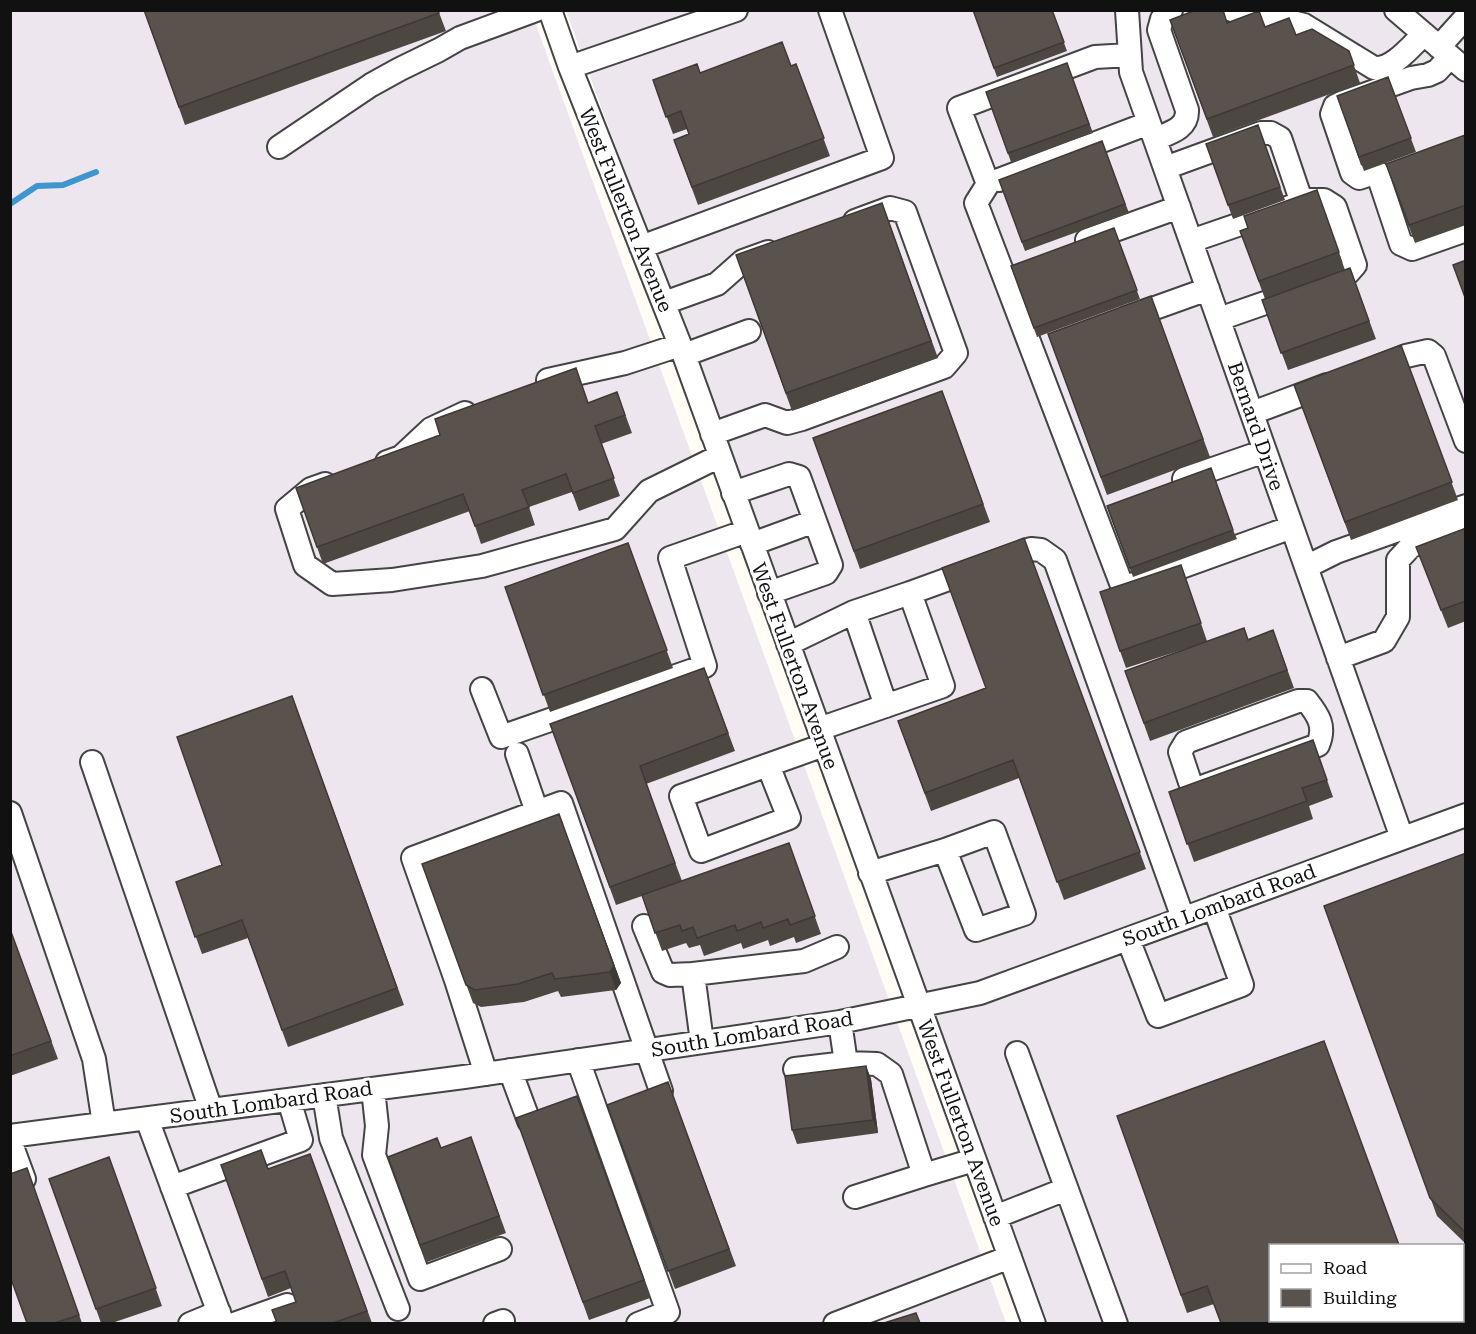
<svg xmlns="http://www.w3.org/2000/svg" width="1476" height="1334" font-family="'Roboto Serif',serif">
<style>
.industrial{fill:#eee6ef;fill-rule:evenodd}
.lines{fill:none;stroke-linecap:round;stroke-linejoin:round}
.stream{stroke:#3f96cf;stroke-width:6}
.minor-casing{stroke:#444;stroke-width:26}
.minor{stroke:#fff;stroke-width:22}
.wall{fill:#4d4742}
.shaded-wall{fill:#3f3936}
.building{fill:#5a524d;stroke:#3f3936;stroke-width:1.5}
.labels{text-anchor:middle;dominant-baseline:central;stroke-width:6;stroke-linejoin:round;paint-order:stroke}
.street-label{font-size:20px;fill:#111;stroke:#fff}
</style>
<rect width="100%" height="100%" fill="#fffdf5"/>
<!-- industrial -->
<path class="industrial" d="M10 11H531L1006 1323H11Z
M566 11H1465V1323H1048ZM1270 1246H1462V1320H1270Z"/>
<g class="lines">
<!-- stream -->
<path class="stream" d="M10 204 37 186 63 185 96 172"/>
<!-- minor casing -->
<g class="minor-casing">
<path id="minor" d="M550 10 570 67 684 355 1034 1324
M1127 10 1131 72 1402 838
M1232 10 1265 15 1304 25 1374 68C1393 70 1412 45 1424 34
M1396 10 1466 70
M1439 47 1466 17
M1130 55 1095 57 959 108 988 184 976 203 1123 588 1292 527
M1450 57 1437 71 1428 75 1411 78 1341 103 1335 106 1332 114 1352 173 1359 178 1377 172 1401 244 1412 249 1466 230
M570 67 736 10
M1155 139C1169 133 1188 129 1187 110L1159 30 1162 19 1171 10
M279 147 371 85 400 69 439 50 460 38 536 10
M1165 168 1261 133H1271L1280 138 1302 203
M999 180 1149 123
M1087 240 1179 207
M1191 241 1310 200H1324L1335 207 1355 265 1348 273 1325 282
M641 247 882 158 830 10
M664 303 717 284 743 261 768 252
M1127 318 1208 289
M1219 319 1291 294
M684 355 749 331
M1378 367 1406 356 1428 351 1434 356 1466 441
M548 380 625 363 680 345
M1252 413 1327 385
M712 434 765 415 787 423 802 419 944 367 956 353 905 212 890 208 855 221
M387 462 401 457 431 429 465 413
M1184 479 1265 451
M325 484 311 489 287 509 305 565 332 584 392 580 482 566 615 529 649 491 720 456
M733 493 789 474 799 477 831 565 826 573 769 593
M752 544 815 521
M1306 567 1336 552 1466 506
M910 593 1031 549 1041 550 1055 560 1183 918
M854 612 886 706
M788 644 854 612 910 593 943 686 819 729
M1338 658 1384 641 1398 617V560L1411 546 1466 527
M482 689 501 737 705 666 670 558 747 531
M1298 701H1307C1318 715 1326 726 1318 745L1199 788 1191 785 1180 752 1186 742Z
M517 754 537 812
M92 762 211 1110
M768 765 789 818 701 851 681 796 824 745
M10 813 94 1059 104 1124
M870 873 945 850 976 930 1024 914 994 832 945 850
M644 926 663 972 670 975 693 974 702 1042
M1128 939 1158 1016 1242 985 1214 907
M693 974 804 961 837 947
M840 1022 846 1063
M1017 1053 1116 1324
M578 1060 668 1312 638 1324
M795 1069 846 1063 877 1064 891 1074 924 1175 974 1160
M510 1070 529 1121
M486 1074 456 980 413 858 561 803 661 1091
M373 1089 377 1126 374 1155 420 1279 500 1249
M324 1095 331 1138 398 1309
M147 1119 223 1324
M10 1136 464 1077 840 1022 980 993 1466 815
M10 1141 24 1179
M172 1187 301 1140 289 1100
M855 1197 924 1175
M995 1217 1066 1189
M190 1324 219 1312
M234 1324 287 1305
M495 1324 503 1321
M835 1324 1010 1257"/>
</g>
<!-- minor -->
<use href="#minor" class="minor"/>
</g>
<!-- wall -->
<path class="wall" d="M144 10H438L446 31 185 125Z
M973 10H1052L1067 51 997 77Z
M1170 20 1227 23 1265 27 1296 35 1349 51 1360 83 1213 137Z
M1067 63 1093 133 1011 162 986 92Z
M796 64 830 156 698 205 674 140 689 134 687 129 673 134 653 80 700 73 791 66Z
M1388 77 1416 152 1364 171 1337 96Z
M1258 125 1285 200 1233 219 1206 144Z
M1465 135 1466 225 1415 243 1386 164Z
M1102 141 1129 213 1025 251 999 180Z
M1317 190 1345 270 1350 268 1376 339 1288 370 1262 300 1265 299 1240 231 1248 228Z
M882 203 938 358 792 411 736 255Z
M1114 228 1140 299 1037 337 1011 266Z
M1151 296 1210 457 1107 495 1048 334Z
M1401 345 1458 500 1351 540 1294 385Z
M942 391 990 522 860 569 813 438Z
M617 392 632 433 601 444 620 496 579 511 572 492 529 507 535 525 481 544 470 511 323 564 296 488 588 403Z
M1107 506 1233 530 1237 539 1133 577Z
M1466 528V621L1448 628 1416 547Z
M1024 538 1146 869 1064 900 1019 778 931 811 898 721 986 688Z
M628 543 673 668 550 712 505 587Z
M1181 565 1207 641 1248 639 1273 630 1294 688 1150 741 1125 671 1194 646 1126 668 1120 651Z
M704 668 735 751 646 784 682 881 789 843 821 934 796 943 794 937 770 946 768 940 743 949 741 943 704 956 700 945 689 948 686 943 662 951 642 896 616 905 550 724Z
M292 696 404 1005 288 1047 248 938 202 954 176 882 222 865Z
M1313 740 1333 797 1309 806 1313 819 1194 862 1169 792Z
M559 814 621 983 616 990 561 997 558 991 524 1002 481 1007 473 1003 422 864Z
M1466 853V1244L1437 1216 1324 906Z
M10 929 58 1059 10 1076Z
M866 1066 871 1079 878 1133 797 1144 792 1130Z
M668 1082 736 1266 675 1289 607 1105Z
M577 1096 650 1298 589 1320 516 1118Z
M1117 1116 1270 1320H1426L1427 1323H1221L1214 1304 1187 1313Z
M471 1137 506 1233 427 1262 388 1157 441 1148Z
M310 1154 372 1323H277L296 1302 291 1288 268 1297 221 1165 268 1169Z
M109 1157 162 1306 112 1323H101L49 1179Z
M27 1168 82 1323H27Z"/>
<!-- shaded-wall -->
<path class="shaded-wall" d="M559 814 621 983 616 990 610 972Z
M866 1066 871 1079 878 1133 873 1120Z"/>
<!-- building -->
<path class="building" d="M144 10H438L439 13 179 107Z
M973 10H1052L1064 42 994 68Z
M1196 10H1223L1227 23 1259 11 1265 27 1289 18 1296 35 1312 29 1349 51 1354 65 1207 119 1170 20Z
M782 42 791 66 796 64 824 138 692 187 674 140 689 134 681 111 666 117 653 80 697 64 700 73Z
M1067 63 1089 124 1008 153 986 92Z
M1388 77 1411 138 1359 157 1337 96Z
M1258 125 1280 187 1228 205 1206 144Z
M1465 135 1466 205 1409 225 1386 164Z
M1102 141 1125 204 1022 242 999 180Z
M1317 190 1339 252 1259 281 1240 231 1248 228 1244 216Z
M882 203 931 341 786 393 736 255Z
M1114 228 1137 290 1034 328 1011 266Z
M1466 260V300L1453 265Z
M1350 268 1369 321 1281 353 1262 300Z
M1151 296 1203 439 1101 477 1048 334Z
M1401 345 1452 482 1345 522 1294 385Z
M576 368 588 403 617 392 625 415 595 426 614 478 573 493 566 474 522 490 529 507 475 526 463 494 317 547 296 488 440 435 435 419Z
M942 391 983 504 854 551 813 438Z
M1211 468 1233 530 1130 568 1107 506Z
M1466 528V601L1441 610 1416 547Z
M1024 538 1140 852 1057 882 1013 760 925 793 898 721 986 688 942 568Z
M628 543 667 650 543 695 505 587Z
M1181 565 1201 623 1120 651 1100 592Z
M1244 628 1248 640 1273 630 1287 670 1144 723 1125 671Z
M704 668 728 733 640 766 675 863 610 887 550 724Z
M292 696 397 988 282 1030 242 920 195 937 176 882 222 865 177 737Z
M1313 740 1327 780 1302 788 1307 801 1187 844 1169 792Z
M559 814 614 966 610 972 555 979 552 973 518 984 475 990 466 985 422 864Z
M789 843 815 916 790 925 788 919 763 928 761 922 737 931 735 925 697 938 693 927 682 931 680 925 655 933 642 895Z
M1466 853V1233L1430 1198 1324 906Z
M10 929 51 1041 10 1056Z
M1324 1041 1399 1245H1270V1320H1402L1394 1323H1221L1207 1286 1181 1295 1117 1116Z
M866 1066 873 1120 792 1130 785 1076Z
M668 1082 729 1249 668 1271 607 1105Z
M577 1096 644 1280 583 1302 516 1118Z
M471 1137 499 1216 420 1245 388 1157 437 1138 441 1148Z
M261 1150 268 1169 310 1154 367 1311 333 1323H277L272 1310 296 1302 285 1271 262 1279 221 1165Z
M109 1157 156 1288 96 1309 49 1179Z
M27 1168 79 1315 55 1323H27L10 1276V1174Z
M916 1313 920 1323H884Z"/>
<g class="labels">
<!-- street labels -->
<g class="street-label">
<text transform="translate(626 210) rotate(68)">West Fullerton Avenue</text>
<text transform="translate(1256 426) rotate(71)">Bernard Drive</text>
<text transform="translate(795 666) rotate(70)">West Fullerton Avenue</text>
<text transform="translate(1219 905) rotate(-20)">South Lombard Road</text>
<text transform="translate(752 1034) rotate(-9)">South Lombard Road</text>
<text transform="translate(271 1102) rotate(-8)">South Lombard Road</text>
<text transform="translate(961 1123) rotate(70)">West Fullerton Avenue</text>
</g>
</g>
<!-- border -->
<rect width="1476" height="1334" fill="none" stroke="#111111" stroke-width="24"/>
<!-- legend -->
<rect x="1269" y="1244" width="195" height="78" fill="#ffffff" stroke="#a0a0a0" stroke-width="1.5"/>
<rect x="1281" y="1264" width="30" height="9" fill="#ffffff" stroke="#a0a0a0" stroke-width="1.5"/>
<text x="1323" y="1274" font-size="18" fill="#111111">Road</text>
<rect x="1281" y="1289" width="30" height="18" fill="#5a524d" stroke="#a0a0a0" stroke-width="1.5"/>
<text x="1323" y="1304" font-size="18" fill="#111111">Building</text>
</svg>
